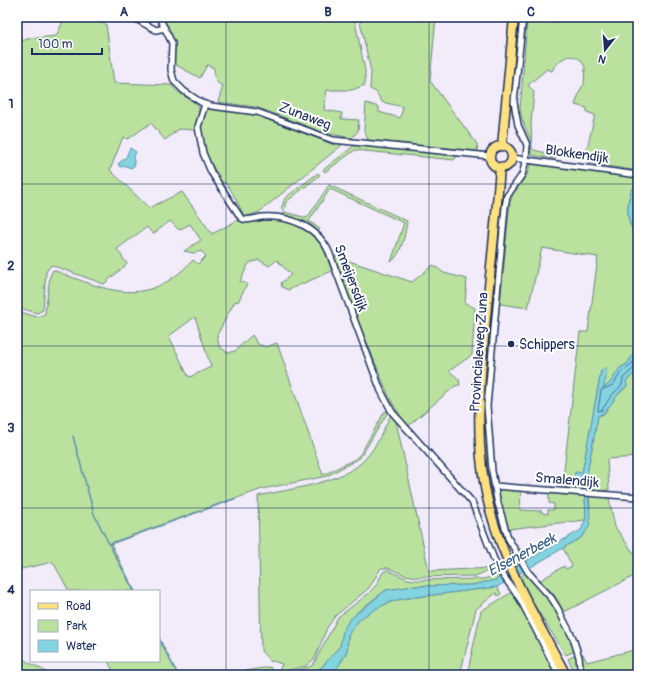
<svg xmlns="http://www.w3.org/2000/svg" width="655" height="692" font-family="Pangolin,sans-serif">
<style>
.green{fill:#bae29e;stroke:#6a887e;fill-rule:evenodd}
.water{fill:#84d3e1;stroke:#5a91ad}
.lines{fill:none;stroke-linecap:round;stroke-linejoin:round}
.shore{stroke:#457192;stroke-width:1}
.stream{stroke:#5a91ad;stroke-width:1.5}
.street-casing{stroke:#1b2f5e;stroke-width:8}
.primary-casing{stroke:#1b2f5e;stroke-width:11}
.street{stroke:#fff;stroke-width:5}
.primary{stroke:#fde080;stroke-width:8}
.grid{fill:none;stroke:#1b2f5e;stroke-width:1;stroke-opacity:0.55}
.poi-dot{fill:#1b2f5e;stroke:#fff;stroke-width:1.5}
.labels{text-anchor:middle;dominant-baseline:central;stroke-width:4;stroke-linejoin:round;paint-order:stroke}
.street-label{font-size:14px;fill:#1b2f5e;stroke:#fff}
.poi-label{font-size:14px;fill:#1b2f5e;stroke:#fff;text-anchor:start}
.water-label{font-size:15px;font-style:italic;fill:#3a6085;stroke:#fff}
.neatline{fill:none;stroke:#1b2f5e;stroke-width:1.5}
.grid-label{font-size:13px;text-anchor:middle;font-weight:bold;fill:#1b2f5e}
</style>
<rect width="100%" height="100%" fill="#f2ebf9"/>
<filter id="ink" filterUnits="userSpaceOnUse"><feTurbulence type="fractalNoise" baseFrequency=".025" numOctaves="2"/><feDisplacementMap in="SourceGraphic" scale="8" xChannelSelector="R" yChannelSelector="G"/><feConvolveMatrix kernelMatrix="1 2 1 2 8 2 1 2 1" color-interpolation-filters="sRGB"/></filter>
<g filter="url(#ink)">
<!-- green -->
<path class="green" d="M65 17H77L106 24 114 83 172 85C177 96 199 100 199 110 199 116 197 124 195 130L179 129 165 140 151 123 128 139 123 137 110 170 149 208 182 192 212 234 238 220C246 225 254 220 262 220 271 219 279 221 287 222 320 229 321 243 332 271L288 290 282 287 281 283 291 275 277 260 269 266 259 260 249 263 240 281 247 284 238 302 235 301 217 335 219 346 228 353 235 351 252 335 258 344 266 347 277 343 323 475 355 459 361 453 385 411 388 412 360 458 327 476 262 489 111 544 135 591H69L53 562 17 570V311L37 317 45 314 50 276 53 270C109 291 146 310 193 260L198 264 206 256 201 251 194 253 184 251 201 240 190 224 179 230 170 221 153 234 147 227 117 249 127 264 104 284 51 265 46 272 43 310 37 313 17 307V43L27 39 56 36ZM195 317 211 367 190 377 188 376 169 336Z
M161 17H354L365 70V85L352 90H327L324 110 342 113 341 119 359 120 358 131 352 138 324 133 256 107 218 102 223 86C214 83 215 77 214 68L207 65 200 78 174 64 175 45Z
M359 17H436L430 81 477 144 478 151 368 140 364 130 366 103 379 107V112L400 118 403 107 382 102 376 92 370 89 371 72Z
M558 17H582L638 23V171L589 163 590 161 586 153 595 115 587 112V108L575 105 581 88 584 85 585 67 581 60C569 51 558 60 552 71L547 69 528 85 534 92 531 123 532 148 534 150 546 153 547 156 556 157 555 159 531 155V141L523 122 520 110 527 21 558 22Z
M209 109 243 112 259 116 334 145 336 143 342 145 259 212 248 216V218L243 217 244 215 231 190 225 182 222 184 218 179 220 177C208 163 191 124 209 109Z
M355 145 458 155 454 160 355 150 325 172 323 170Z
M533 164 638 178V187L632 189C627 201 624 226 638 234V347L627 364 620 368 610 383 602 389 601 371 582 474 574 479 578 484 573 488 562 487 580 332H588L598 257 542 248 528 308 500 304 510 202 513 194 527 175 530 165Z
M318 173 320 175 286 202 284 211 281 209 285 198Z
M329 185 407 221C406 232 401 256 391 262L404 223 330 189 309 221 320 229 318 231 308 222 284 215V212L307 218Z
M331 255 412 282 433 265 444 273 467 279 465 303 475 308 472 355 449 371 459 379 460 385 455 386 407 427 390 399Z
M638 370V457L607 459 609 490H605L602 492 591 488 587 489V473L598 416 604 414 614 399 627 386 626 381Z
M392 413 395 417 429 571 495 568 475 576 417 577 405 575 388 568H381L369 588 335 616 327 628 315 658 306 666 267 675H218L270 667 273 672 280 669 282 664 273 661 271 662 261 651 258 496C289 489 345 483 366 458 377 446 384 428 392 413Z
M501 489 521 491 520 510 542 511V513L548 514V510H554V504L549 503V493L585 496 586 518 585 520 508 529 498 490Z
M589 496 609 498 615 527 638 559V574L564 612 553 593 539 581 564 566 566 569 572 566 563 548 582 537 590 506Z
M508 540 532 558 517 566Z
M387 570 408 579 417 580 483 579 499 575 500 576 496 580 472 585 414 586 386 590 357 612 340 646 321 668 302 675H277L309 667 313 665 338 617 368 594 377 584 383 572Z
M525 573 551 600 575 647V651L566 655 534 605 519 578Z
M497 587 501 594 498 596 496 593 476 609 460 675H330C336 668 345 659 347 650 348 645 347 639 349 634 356 615 383 604 401 599Z
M512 592 558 675H467L481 611Z
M159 638 178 675H115L108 661H159Z
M638 649V675H576L568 659 577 654H583L587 662Z
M17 656 52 675H17Z"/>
<!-- water -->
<path class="water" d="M130 148 136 152 133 158 135 165 131 168 126 166 120 167 118 164 126 157Z
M638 187V193C628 203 638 222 638 234 624 226 627 201 632 189Z
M638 347V370L626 381 627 386C615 394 609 412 598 416L587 474 590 517 589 527 582 537 497 587 401 599 389 602 369 613 360 619 348 635 347 651 338 667 330 675H302L321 668 340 646 343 631 349 620 386 590 414 586 472 585 496 580 517 566 581 530 586 518 585 496 582 486 574 479 575 472 582 473 601 371 606 367V378L603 388 610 383 620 368 627 364Z"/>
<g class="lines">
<!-- shore -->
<path class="shore" d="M638 355 630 366 622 371 613 385 601 390 598 411 602 410 611 396 622 385 623 378 634 368H638"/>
<!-- stream -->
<path class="stream" d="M73 436 94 514 109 544 236 498
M109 544 134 591
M159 639 178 675"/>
<!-- street casing -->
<g class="street-casing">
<path id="street" d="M159 17 172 43 171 70 174 81 184 91 202 103 211 106 257 112 333 140 490 156
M523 17 514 102 518 125 527 145 526 160 522 175 507 196 505 207 487 406 492 471 497 500 508 538 528 572 552 599 557 607 573 638 579 657 581 675
M134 18 156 30 165 28
M205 104 198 127 203 153 211 172 241 218C248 222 254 218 262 217 289 215 318 227 329 252L381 391 392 412 472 502 497 567 520 599 559 675
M512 158 638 175
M494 486 638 497"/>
</g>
<!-- primary casing -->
<g class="primary-casing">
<path id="primary" d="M502 146 514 17
M490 157a11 11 0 1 1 22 0a11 11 0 1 1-22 0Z
M500 167C496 221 490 274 485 327 479 389 474 450 490 510 506 569 538 622 566 675"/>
</g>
<!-- street -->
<use href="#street" class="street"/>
<!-- primary -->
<use href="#primary" class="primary"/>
</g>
</g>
<!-- grid -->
<path class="grid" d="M226 17V675M429 17V675M17 184H638M17 346H638M17 508H638"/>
<!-- markers -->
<circle class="poi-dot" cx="511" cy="344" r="4"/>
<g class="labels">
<!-- street labels -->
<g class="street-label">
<text transform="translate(305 116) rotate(21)">Zunaweg</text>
<text transform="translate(577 154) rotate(8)">Blokkendijk</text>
<text transform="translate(351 278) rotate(69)">Smeijersdijk</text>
<text transform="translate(479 352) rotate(-86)">Provincialeweg Zuna</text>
<text transform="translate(567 480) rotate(5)">Smalendijk</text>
</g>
<!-- poi labels -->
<g class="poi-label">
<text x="519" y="344">Schippers</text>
</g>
<!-- water labels -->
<g class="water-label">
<text transform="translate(522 555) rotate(-28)">Elsenerbeek</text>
</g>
</g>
<!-- margin -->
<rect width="655" height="692" fill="none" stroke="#fff" stroke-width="44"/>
<!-- legend -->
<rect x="30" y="590" width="130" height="72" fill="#ffffff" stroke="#a4acbf"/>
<rect x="38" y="603" width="20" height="6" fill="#fde080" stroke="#a4acbf"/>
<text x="66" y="610" font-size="12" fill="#1b2f5e">Road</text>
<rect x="38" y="620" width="20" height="12" fill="#bae29e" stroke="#a4acbf"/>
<text x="66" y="630" font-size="12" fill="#1b2f5e">Park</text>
<rect x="38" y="640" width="20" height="12" fill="#84d3e1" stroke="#a4acbf"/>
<text x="66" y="650" font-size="12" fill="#1b2f5e">Water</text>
<!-- north arrow -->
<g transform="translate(605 50) rotate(197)" stroke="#ffffff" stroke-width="3" paint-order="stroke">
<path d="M0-3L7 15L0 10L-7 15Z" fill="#1b2f5e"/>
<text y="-6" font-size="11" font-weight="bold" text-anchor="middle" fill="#1b2f5e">N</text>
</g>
<!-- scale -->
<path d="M32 48v6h70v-6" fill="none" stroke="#1b2f5e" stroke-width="2"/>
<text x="38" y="48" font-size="12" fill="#1b2f5e" stroke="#ffffff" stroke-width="3" paint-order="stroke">100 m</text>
<rect x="22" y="22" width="611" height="648" class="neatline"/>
<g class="grid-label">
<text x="124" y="16">A</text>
<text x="328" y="16">B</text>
<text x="531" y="16">C</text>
<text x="11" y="108">1</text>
<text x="11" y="270">2</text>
<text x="11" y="432">3</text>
<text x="11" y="594">4</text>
</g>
</svg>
